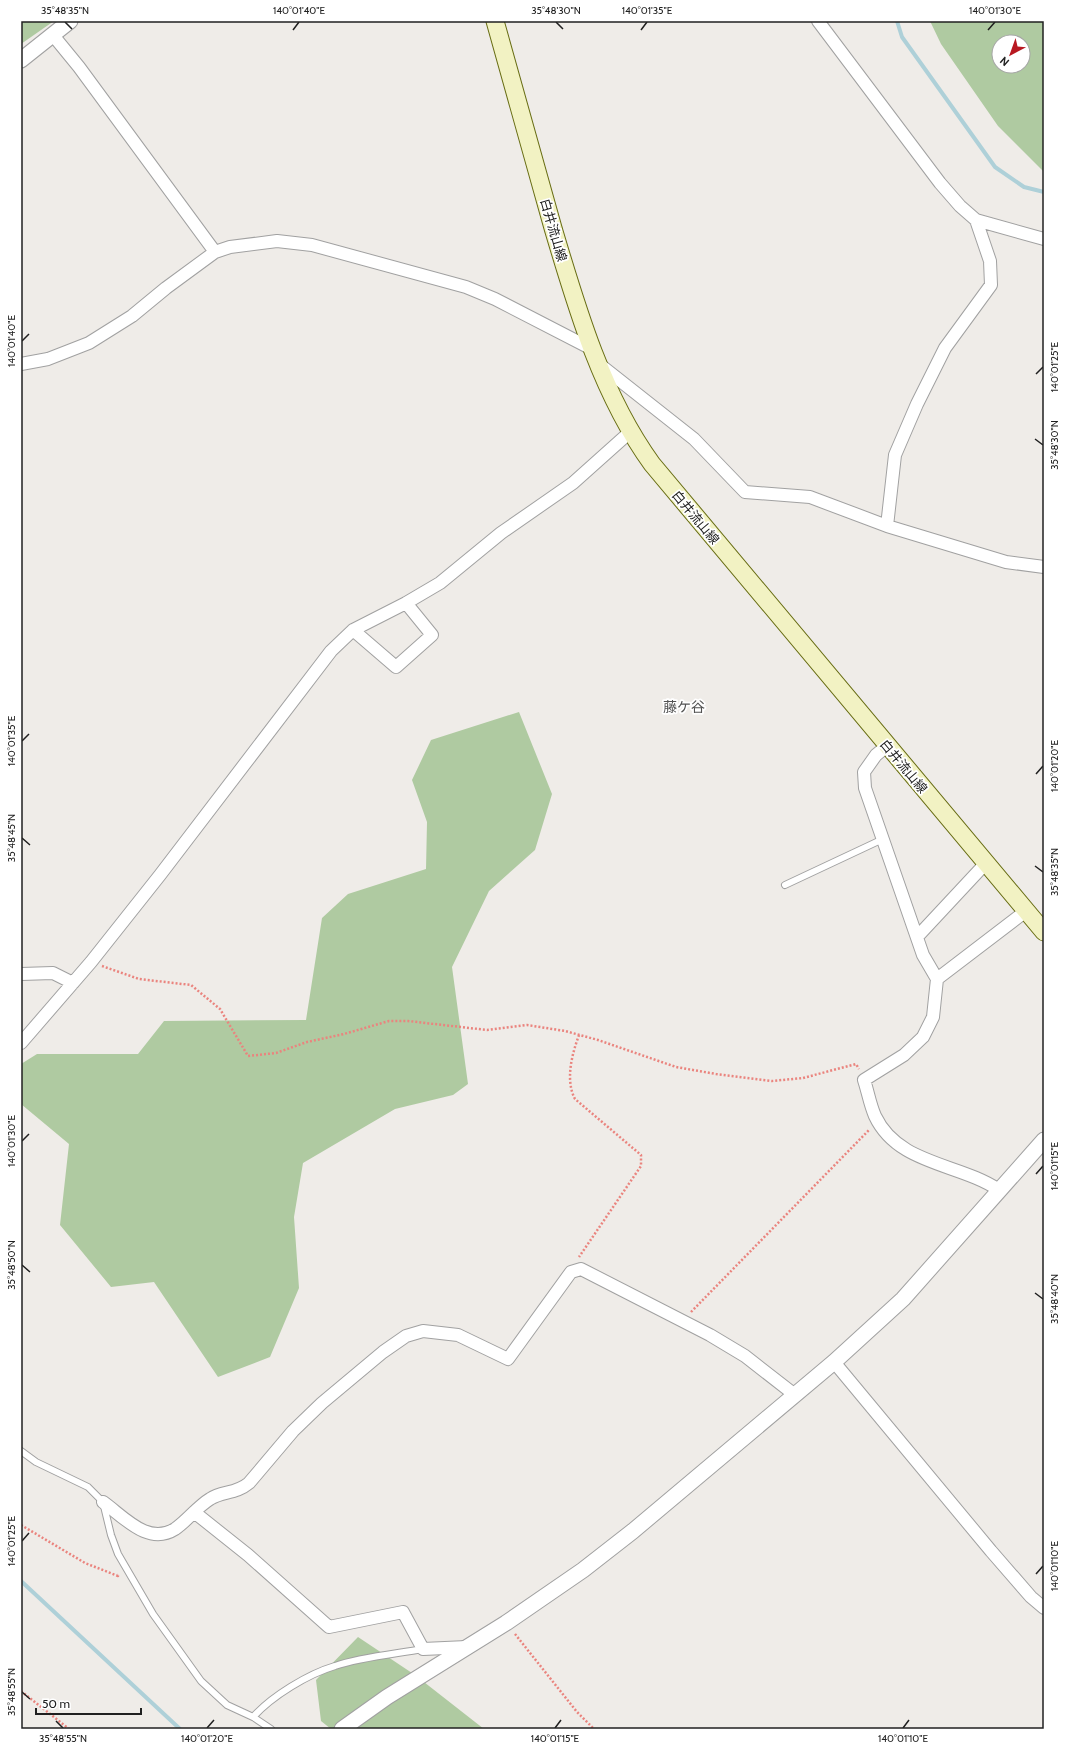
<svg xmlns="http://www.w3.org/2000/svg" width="1065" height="1750" font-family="Cabin,'Noto Sans JP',sans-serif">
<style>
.forest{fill:#afcaa1;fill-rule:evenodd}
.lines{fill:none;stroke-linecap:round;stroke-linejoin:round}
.stream{stroke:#aed0d8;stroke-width:4}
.service-casing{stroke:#a1a1a1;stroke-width:8}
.minor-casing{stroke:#a1a1a1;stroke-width:14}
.tertiary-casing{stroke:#a1a1a1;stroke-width:17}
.secondary-casing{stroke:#676c12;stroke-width:19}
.path{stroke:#ea847e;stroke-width:2.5;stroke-dasharray:2 2;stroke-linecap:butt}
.service{stroke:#fff;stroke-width:6}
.minor{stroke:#fff;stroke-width:12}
.tertiary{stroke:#fff;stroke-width:15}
.secondary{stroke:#f2f2c3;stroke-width:17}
.ticks{fill:none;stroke:#202020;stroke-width:1.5}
.labels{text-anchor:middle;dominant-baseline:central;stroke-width:3.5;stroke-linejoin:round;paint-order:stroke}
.street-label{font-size:13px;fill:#202020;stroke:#fff}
.neighbourhood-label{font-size:14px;fill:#535353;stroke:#fff}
.neatline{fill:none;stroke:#202020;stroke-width:1.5}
.ticks-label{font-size:10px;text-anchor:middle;fill:#202020}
</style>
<rect width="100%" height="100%" fill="#efece8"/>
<!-- forest -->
<path class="forest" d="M21 21H54L21 44Z
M930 21H1044V172L998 126 941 44ZM999 42H1023V66H999Z
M519 712 552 794 535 850 489 891 452 967 468 1084 453 1095 395 1109 303 1163 294 1217 299 1288 270 1357 218 1377 154 1282 111 1287 60 1225 69 1144 21 1104V1064L37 1054H138L164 1021 306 1020 322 918 348 894 426 869 427 822 412 780 431 740Z
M358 1637 415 1675 484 1729H331L321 1721 316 1680Z"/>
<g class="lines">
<!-- stream -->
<path class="stream" d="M897 21 902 37 995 167 1024 187 1044 192
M21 1581 180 1729"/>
<!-- service casing -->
<g class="service-casing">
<path id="service" d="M785 885 883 839
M21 1451 36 1462 88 1487 103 1502 111 1535 118 1554 153 1614 201 1681 227 1705 253 1717 271 1729
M253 1717C272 1696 308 1674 335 1666 361 1657 395 1654 423 1649"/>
</g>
<!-- minor casing -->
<g class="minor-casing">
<path id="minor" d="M818 21 940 183 960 206 976 220 1044 239
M52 34 79 67 215 252
M21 364 48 359 89 343 132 316 166 288 215 252 230 247 277 241 312 245 466 287 495 299 592 349
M599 364 694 439 745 492 810 497 887 526 1006 562 1044 567
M887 526 895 455 917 404 945 348 991 285 990 261 976 220
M353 630 396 667 432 635 406 603
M887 746 876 755 864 772 865 788 923 955 937 979 933 1017 923 1037 904 1055 864 1080C868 1092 870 1105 875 1116 898 1165 959 1163 999 1190
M917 937 986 863
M21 974 53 973 73 983
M937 979 1026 911
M21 1043 91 962 160 875 331 651 353 630 406 603 440 583 501 533 573 483 630 432
M834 1362 991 1551 1031 1597 1044 1608
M103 1502C124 1517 148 1546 175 1529 188 1520 197 1507 210 1499 222 1491 236 1494 249 1483L293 1431 322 1403 383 1352 406 1336 423 1331 458 1335 508 1359 571 1272 581 1269 710 1335 745 1356 795 1395
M194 1512 248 1555 329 1627 403 1612 423 1649 467 1647"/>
</g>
<!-- tertiary casing -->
<g class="tertiary-casing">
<path id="tertiary" d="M21 60 70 21
M342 1729 387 1697 506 1623 583 1570 633 1531 834 1362 903 1299 1044 1140"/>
</g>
<!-- secondary casing -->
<g class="secondary-casing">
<path id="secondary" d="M495 21C514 90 533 159 553 228 577 309 602 395 652 464L1044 932"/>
</g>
<!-- path -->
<path class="path" d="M102 966 139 979 191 985 220 1009 248 1056 276 1053 307 1042 344 1034 389 1021H408L487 1030 527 1025 565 1031 598 1040 676 1067 716 1074 772 1081 803 1078 856 1064 859 1069
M579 1035C572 1054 565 1080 575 1099L641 1155V1166L579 1257
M691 1312 869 1130
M21 1525 85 1563 118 1576 117 1574
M515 1634 577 1712 594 1729
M21 1691 69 1729"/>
<!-- service -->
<use href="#service" class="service"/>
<!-- minor -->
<use href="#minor" class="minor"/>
<!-- tertiary -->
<use href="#tertiary" class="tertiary"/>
<!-- secondary -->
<use href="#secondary" class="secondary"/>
</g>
<!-- ticks -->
<path class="ticks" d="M65 22 72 29M556 22 563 29M293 30 299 22M641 30 647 22M988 30 995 22M22 341 29 334M1036 374 1043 367M1035 439 1043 445M22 741 29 734M1036 774 1043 766M22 838 30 845M1035 866 1043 872M22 1141 29 1134M1036 1174 1043 1166M22 1265 30 1272M1035 1293 1043 1299M22 1541 29 1533M1036 1574 1043 1566M22 1692 30 1699M56 1721 63 1728M207 1728 214 1720M555 1728 561 1720M903 1728 909 1720"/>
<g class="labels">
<!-- street labels -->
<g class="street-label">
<text transform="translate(554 230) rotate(74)">白井流山線</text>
<text transform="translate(696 517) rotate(50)">白井流山線</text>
<text transform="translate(904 766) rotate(50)">白井流山線</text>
</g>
<!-- neighbourhood labels -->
<g class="neighbourhood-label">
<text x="684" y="707">藤ケ谷</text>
</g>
</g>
<!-- border -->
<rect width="1065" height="1750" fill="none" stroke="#ffffff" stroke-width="44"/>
<!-- north arrow -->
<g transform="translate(1011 54) rotate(221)"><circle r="19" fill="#ffffff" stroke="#a6a6a6"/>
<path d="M0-3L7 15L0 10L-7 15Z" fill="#b81821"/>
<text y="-6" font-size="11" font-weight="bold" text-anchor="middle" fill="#202020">N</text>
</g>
<!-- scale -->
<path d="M36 1708v6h105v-6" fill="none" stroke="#202020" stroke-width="2"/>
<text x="42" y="1708" font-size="12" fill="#202020" stroke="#ffffff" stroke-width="3" paint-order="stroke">50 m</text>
<rect x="22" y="22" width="1021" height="1706" class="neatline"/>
<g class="ticks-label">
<text x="65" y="14">35°48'35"N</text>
<text x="299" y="14">140°01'40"E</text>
<text x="556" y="14">35°48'30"N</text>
<text x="647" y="14">140°01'35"E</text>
<text x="995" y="14">140°01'30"E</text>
<text transform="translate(11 341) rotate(-90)" y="4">140°01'40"E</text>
<text transform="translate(1054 367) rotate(-90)" y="4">140°01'25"E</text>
<text transform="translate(1054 445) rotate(-90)" y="4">35°48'30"N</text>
<text transform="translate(11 741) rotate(-90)" y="4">140°01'35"E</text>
<text transform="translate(1054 766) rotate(-90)" y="4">140°01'20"E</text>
<text transform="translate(11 838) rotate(-90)" y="4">35°48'45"N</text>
<text transform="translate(1054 872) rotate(-90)" y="4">35°48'35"N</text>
<text transform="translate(11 1141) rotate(-90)" y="4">140°01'30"E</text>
<text transform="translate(1054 1166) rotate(-90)" y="4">140°01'15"E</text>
<text transform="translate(11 1265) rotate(-90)" y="4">35°48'50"N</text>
<text transform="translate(1054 1299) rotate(-90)" y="4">35°48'40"N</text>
<text transform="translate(11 1541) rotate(-90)" y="4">140°01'25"E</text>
<text transform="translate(1054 1566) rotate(-90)" y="4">140°01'10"E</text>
<text transform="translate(11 1692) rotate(-90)" y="4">35°48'55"N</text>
<text x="63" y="1742">35°48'55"N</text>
<text x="207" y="1742">140°01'20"E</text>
<text x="555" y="1742">140°01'15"E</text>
<text x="903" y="1742">140°01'10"E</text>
</g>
</svg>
